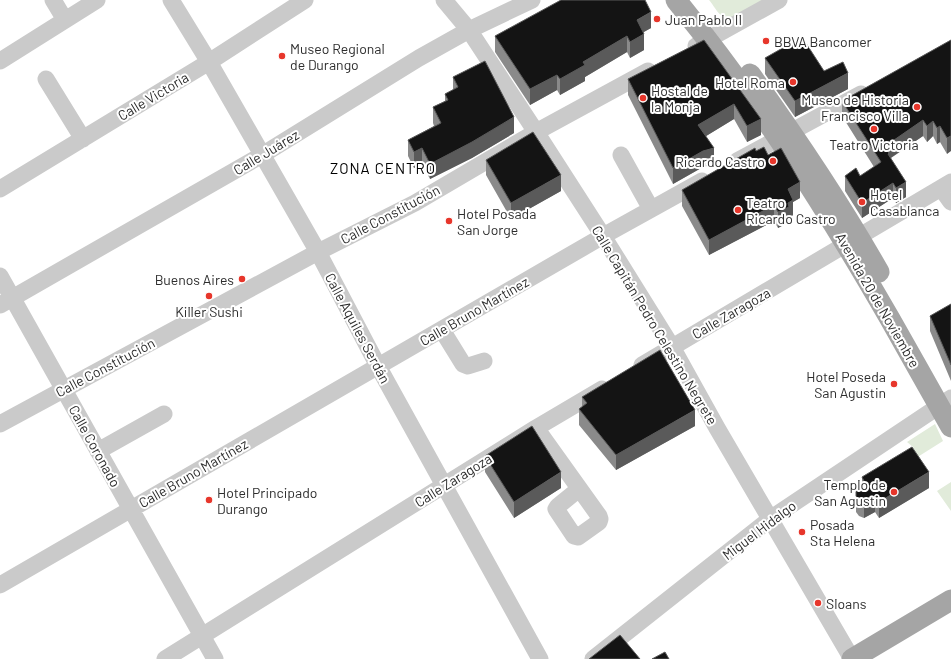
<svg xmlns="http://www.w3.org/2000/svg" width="951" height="659" font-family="Barlow,sans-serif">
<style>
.green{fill:#e1ebda}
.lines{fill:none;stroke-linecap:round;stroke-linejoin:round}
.minor{stroke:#cacaca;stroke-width:17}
.major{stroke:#a5a5a5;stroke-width:21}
.wall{fill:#8a8a8a}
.shaded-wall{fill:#5a5a5a}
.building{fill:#141414;stroke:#5a5a5a}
.poi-dot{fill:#e7362b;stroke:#fff;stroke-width:1.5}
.labels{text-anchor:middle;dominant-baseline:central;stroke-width:4;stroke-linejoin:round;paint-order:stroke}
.poi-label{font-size:14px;fill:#2d2d2d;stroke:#fff;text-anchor:start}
.street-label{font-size:14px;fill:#2d2d2d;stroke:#fff}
.neighbourhood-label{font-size:15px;letter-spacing:1px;fill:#000;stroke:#fff}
</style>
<rect width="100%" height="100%" fill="#fff"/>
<!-- green -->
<path class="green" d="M709 0H765L730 19C720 19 715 7 709 0Z
M935 424 943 441 916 458 913 447 907 442Z
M951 482V511L937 491Z"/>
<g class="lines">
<!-- minor -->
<path class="minor" d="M53 0 65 20
M171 0 209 62 318 252 378 366 540 659
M444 0 469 30 536 132 603 236 672 347 717 428 852 659
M696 46 779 0
M0 61 97 0
M46 79 83 139
M621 155 651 209
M737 161 861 94
M941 188 951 202
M0 189 209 62 305 0
M0 276 215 659
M0 305 262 155 419 58 469 30 532 0
M442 330 463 364 468 366 484 361
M642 365 951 182
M0 424 318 252 415 203 536 132 648 71
M536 428 599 516 600 519 599 522 578 537 574 536 556 509 558 506 579 489
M98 451 164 414
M0 585 603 236 702 181
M165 659 536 428 602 389
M593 659 770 519 951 398"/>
<!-- major -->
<path class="major" d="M676 0C757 99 826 208 890 319 910 355 931 391 951 427
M750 74C796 138 840 203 879 272
M852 659 951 600"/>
</g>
<!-- wall -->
<path class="wall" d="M651 28 643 32 644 50 630 58 627 52 585 77V81L560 95 557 90 530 105 495 52V36Z
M704 40 761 135 747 142 734 119 706 136 714 164 703 167 673 184 628 95V79Z
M951 40 947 154 940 142 937 144 933 136 927 142 923 136 891 158 906 197 896 203 893 198 862 218 845 191V176H860L874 167 842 116V101Z
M765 58 824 71 848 89 795 117 765 74Z
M453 77 514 133 472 158 430 179 422 164 414 168 408 156V140L434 126 433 123V107L445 101V94L453 90Z
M756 151 768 155 800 198 793 202V215L789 218V222L778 228 774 221 709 255 682 206V190Z
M486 160 561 191 511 219 486 175Z
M951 304V381L930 331V316Z
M582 397 695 426 616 470 579 425V409L582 407Z
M485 456 561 488 514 518 485 472Z
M862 477 929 488 879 518 875 512 864 518 859 516 856 512V489L862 485Z"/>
<!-- shaded-wall -->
<path class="shaded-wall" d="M651 12V28L637 36V20Z
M644 34V50L630 58V42Z
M627 36V52L585 77V81L560 95V79L583 62Z
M848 73V89L795 117V101Z
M557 75V90L530 105V89Z
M734 104V119L698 141V125Z
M514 117V133L472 158 430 179V164Z
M761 119V135L747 142V126Z
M923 120V136L889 159 884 147Z
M933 121V136L927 142V126Z
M940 126V142L937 144V128Z
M951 136V151L947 154V138Z
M422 148V164L414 168V152Z
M714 148V164L703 167 673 184V168L703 151Z
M561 175V191L511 219V203Z
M800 182V198L793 202V215L789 218V222L778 228V212L788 189Z
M906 182V197L896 203V188Z
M893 183V198L862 218V203Z
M774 205V221L709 255V240Z
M695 410V426L616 470V455Z
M561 472V488L514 518V502Z
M929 472V488L879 518V502Z
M875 497V512L864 518V502Z"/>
<!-- building -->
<path class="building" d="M561 0H645L651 12 637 20 644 34 630 42 627 36 583 62 585 65 560 79 557 75 530 89 495 36Z
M802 37 824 71 843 62 848 73 795 101 765 58Z
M704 40 761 119 747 126 734 104 698 125 714 148 703 151 673 168 628 79Z
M951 40V136L947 138 940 126 937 128 933 121 927 126 923 120 884 147 889 153 888 154 906 182 896 188 893 183 862 203 845 176 856 168 860 176 881 162 842 101Z
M485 61 514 117 472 142 430 164 422 148 414 152 408 140 441 123 433 107 448 100 445 94 458 87 453 77Z
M533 132 561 175 511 203 486 160Z
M764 147 768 155 781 148 800 182 788 189 793 200 788 203 789 207 778 212 774 205 709 240 682 190 755 148 756 151Z
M951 304V365L930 316Z
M660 350 695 410 616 455 579 409 587 403 582 397Z
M532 426 561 472 514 502 485 456Z
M912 447 929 472 879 502 875 497 864 502 859 500 856 496V489L865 483 862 477Z
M620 635 640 659H589Z
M665 652 669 659H652Z"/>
<!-- markers -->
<g class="poi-dot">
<circle cx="657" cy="19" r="4"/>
<circle cx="766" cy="41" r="4"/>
<circle cx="282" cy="56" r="4"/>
<circle cx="793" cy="82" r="4"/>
<circle cx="643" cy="98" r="4"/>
<circle cx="917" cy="107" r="4"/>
<circle cx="874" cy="129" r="4"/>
<circle cx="773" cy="161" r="4"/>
<circle cx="862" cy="202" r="4"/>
<circle cx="738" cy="210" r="4"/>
<circle cx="449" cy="221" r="4"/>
<circle cx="242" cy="279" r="4"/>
<circle cx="209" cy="296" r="4"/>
<circle cx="894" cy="384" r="4"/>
<circle cx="894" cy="492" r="4"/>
<circle cx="209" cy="500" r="4"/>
<circle cx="802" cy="532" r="4"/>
<circle cx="818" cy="603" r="4"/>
</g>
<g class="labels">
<!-- poi labels -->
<g class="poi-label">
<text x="665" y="19">Juan Pablo II</text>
<text x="774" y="41">BBVA Bancomer</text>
<text x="290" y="48">Museo Regional<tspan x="290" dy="16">de Durango</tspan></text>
<text x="785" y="82" text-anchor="end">Hotel Roma</text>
<text x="651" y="90">Hostal de<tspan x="651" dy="16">la Monja</tspan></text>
<text x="909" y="99" text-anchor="end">Museo de Historia<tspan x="909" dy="16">Francisco Villa</tspan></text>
<text x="874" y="144" text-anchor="middle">Teatro Victoria</text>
<text x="765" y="161" text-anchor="end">Ricardo Castro</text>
<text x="870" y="194">Hotel<tspan x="870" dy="16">Casablanca</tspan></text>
<text x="746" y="202">Teatro<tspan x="746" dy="16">Ricardo Castro</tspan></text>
<text x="457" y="213">Hotel Posada<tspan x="457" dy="16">San Jorge</tspan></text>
<text x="234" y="279" text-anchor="end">Buenos Aires</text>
<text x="209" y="311" text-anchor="middle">Killer Sushi</text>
<text x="886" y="376" text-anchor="end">Hotel Poseda<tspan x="886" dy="16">San Agustin</tspan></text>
<text x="886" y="484" text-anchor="end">Templo de<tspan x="886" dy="16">San Agustin</tspan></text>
<text x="217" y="492">Hotel Principado<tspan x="217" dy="16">Durango</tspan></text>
<text x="810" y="524">Posada<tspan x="810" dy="16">Sta Helena</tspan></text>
<text x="826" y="603">Sloans</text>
</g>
<!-- street labels -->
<g class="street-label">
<text transform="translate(153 96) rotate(-31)">Calle Victoria</text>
<text transform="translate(266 152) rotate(-31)">Calle Juárez</text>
<text transform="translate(390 214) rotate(-28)">Calle Constitución</text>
<text transform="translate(878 300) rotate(60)">Avenida 20 de Noviembre</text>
<text transform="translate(474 311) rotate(-30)">Calle Bruno Martínez</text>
<text transform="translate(731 313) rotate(-30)">Calle Zaragoza</text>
<text transform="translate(655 325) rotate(59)">Calle Capitán Pedro Celestino Negrete</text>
<text transform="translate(358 328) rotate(62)">Calle Aquiles Serdán</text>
<text transform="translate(105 367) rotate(-28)">Calle Constitución</text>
<text transform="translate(95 446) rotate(61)">Calle Coronado</text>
<text transform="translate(193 473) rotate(-30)">Calle Bruno Martínez</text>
<text transform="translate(453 480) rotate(-32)">Calle Zaragoza</text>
<text transform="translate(759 530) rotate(-37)">Miguel Hidalgo</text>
</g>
<!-- neighbourhood labels -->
<g class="neighbourhood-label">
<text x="383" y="168">ZONA CENTRO</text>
</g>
</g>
</svg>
